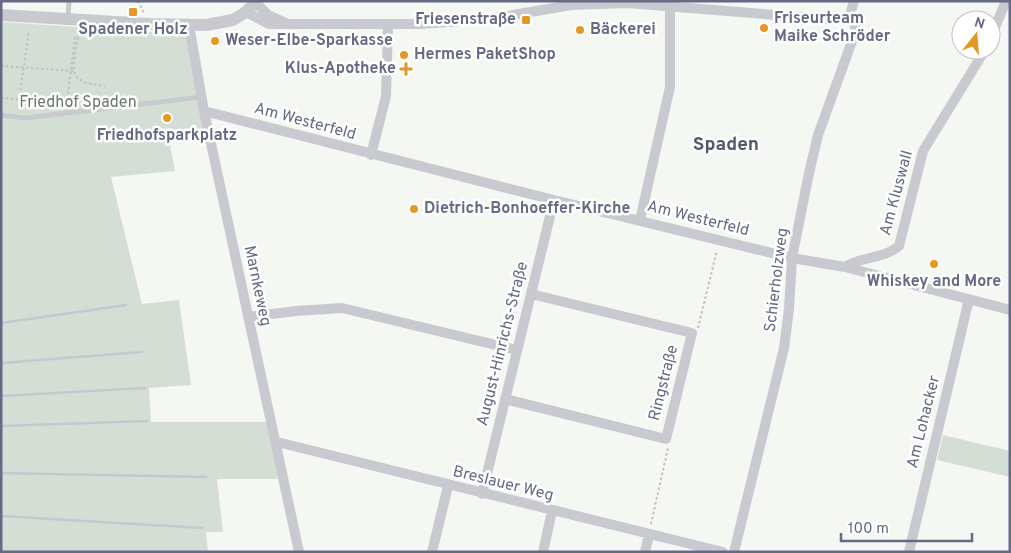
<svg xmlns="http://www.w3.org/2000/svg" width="1011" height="553" font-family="Overpass,sans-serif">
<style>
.green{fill:#d5ded5}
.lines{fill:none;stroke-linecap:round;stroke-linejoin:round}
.stream{stroke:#c4c9d1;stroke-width:2.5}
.path{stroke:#c0c0c3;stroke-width:2;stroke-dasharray:2.5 2.5;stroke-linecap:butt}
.service{stroke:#c9cacf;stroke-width:5}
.minor{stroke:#c9cacf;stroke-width:10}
.tertiary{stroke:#c9cacf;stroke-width:12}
.poi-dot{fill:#e49826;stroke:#fff;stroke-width:2}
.labels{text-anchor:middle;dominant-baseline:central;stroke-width:5;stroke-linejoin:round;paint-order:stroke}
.poi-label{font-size:16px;font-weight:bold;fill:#656b85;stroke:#fff;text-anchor:start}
.park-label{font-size:16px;fill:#647c68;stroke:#fff}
.street-label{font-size:16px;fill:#656b85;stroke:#fff}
.quarter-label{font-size:19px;font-weight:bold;fill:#53586a;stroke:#fff}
</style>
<rect width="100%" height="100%" fill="#f5f7f3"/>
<!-- green -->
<path class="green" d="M1 22 154 32H186L204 129 168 134 175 171 111 177 142 304 179 300 191 385 149 388 151 422H268L278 479H217L223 532H206L208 552H1Z
M943 435 1010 451V477L937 460Z"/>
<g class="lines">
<!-- stream -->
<path class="stream" d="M1 323 126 305
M1 363 142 352
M1 396 145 388
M1 426 148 421
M1 473 206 477
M1 516 202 528"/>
<!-- path -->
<path class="path" d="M138 1 144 13
M78 37C73 71 65 82 105 86
M1 66 73 71
M1 98 67 103 75 37H78
M19 100 29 31
M698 328 717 250
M651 524 668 448"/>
<!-- service -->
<path class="service" d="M68 18 69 1
M1 115 25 118 201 97"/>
<!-- minor -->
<path class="minor" d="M255 2 268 15 284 22
M246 12 269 24H420L490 19 571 5 627 3 837 20 850 15 854 1
M189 25 204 111 299 552
M991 37 1006 1
M204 111 554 200 792 258 845 267 1010 310
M371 155 386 96 388 25
M640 220 670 87V6
M845 267C862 256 884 259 899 246L923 151 985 50
M248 317 296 311 342 308 517 350
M505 399 666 439 692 333 531 294
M277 442 723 552
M482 494 554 200
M432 552 448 486
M543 552 552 511
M645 552 649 535
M734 552 784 348 789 309 792 258 809 173 818 135 855 33V26L850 15
M909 552 969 299"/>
<!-- tertiary -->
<path class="tertiary" d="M1 15 149 24 206 25 233 20 246 12 256 1"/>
</g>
<!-- markers -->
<g class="poi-dot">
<rect x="128" y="7" width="10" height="10" rx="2.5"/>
<rect x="521" y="15" width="10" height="10" rx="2.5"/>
<circle cx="764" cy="28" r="5"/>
<circle cx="580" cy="30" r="5"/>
<circle cx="215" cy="41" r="5"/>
<circle cx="404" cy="55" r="5"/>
<path d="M403.5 61.5h5v5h5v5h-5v5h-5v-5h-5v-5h5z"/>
<circle cx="167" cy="118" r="5"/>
<circle cx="414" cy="209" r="5"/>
<circle cx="934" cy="264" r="5"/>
</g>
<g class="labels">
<!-- poi labels -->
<g class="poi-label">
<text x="774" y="19">Friseurteam<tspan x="774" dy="18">Maike Schröder</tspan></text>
<text x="516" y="20" text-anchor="end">Friesenstraße</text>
<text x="133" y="30" text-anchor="middle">Spadener Holz</text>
<text x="590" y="30">Bäckerei</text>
<text x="225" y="41">Weser-Elbe-Sparkasse</text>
<text x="414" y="55">Hermes PaketShop</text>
<text x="396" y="69" text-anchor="end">Klus-Apotheke</text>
<text x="167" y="136" text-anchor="middle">Friedhofsparkplatz</text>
<text x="424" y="209">Dietrich-Bonhoeffer-Kirche</text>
<text x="934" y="282" text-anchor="middle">Whiskey and More</text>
</g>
<!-- park labels -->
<g class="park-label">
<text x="78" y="103">Friedhof Spaden</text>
</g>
<!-- street labels -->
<g class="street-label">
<text transform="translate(305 122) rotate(15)">Am Westerfeld</text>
<text transform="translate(897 193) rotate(-75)">Am Kluswall</text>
<text transform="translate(698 219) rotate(14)">Am Westerfeld</text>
<text transform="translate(777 280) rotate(-83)">Schierholzweg</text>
<text transform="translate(257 286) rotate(78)">Marnkeweg</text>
<text transform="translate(503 344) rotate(-76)">August-Hinrichs-Straße</text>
<text transform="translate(664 383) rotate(-76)">Ringstraße</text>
<text transform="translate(924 422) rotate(-76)">Am Lohacker</text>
<text transform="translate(503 484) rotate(14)">Breslauer Weg</text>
</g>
<!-- quarter labels -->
<g class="quarter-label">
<text x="726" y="145">Spaden</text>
</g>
</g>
<!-- border -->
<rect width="1011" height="553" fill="none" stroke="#656b85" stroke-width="5"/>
<!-- north arrow -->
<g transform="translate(976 35) rotate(17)"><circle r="24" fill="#ffffff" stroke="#c1c4ce"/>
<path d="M0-4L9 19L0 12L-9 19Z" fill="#e49826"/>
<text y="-8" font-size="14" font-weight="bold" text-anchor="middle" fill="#656b85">N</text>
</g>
<!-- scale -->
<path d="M841 533v8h131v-8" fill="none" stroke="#656b85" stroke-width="2.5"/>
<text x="848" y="533" font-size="15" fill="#656b85" stroke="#ffffff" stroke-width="4" paint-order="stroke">100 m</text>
</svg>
